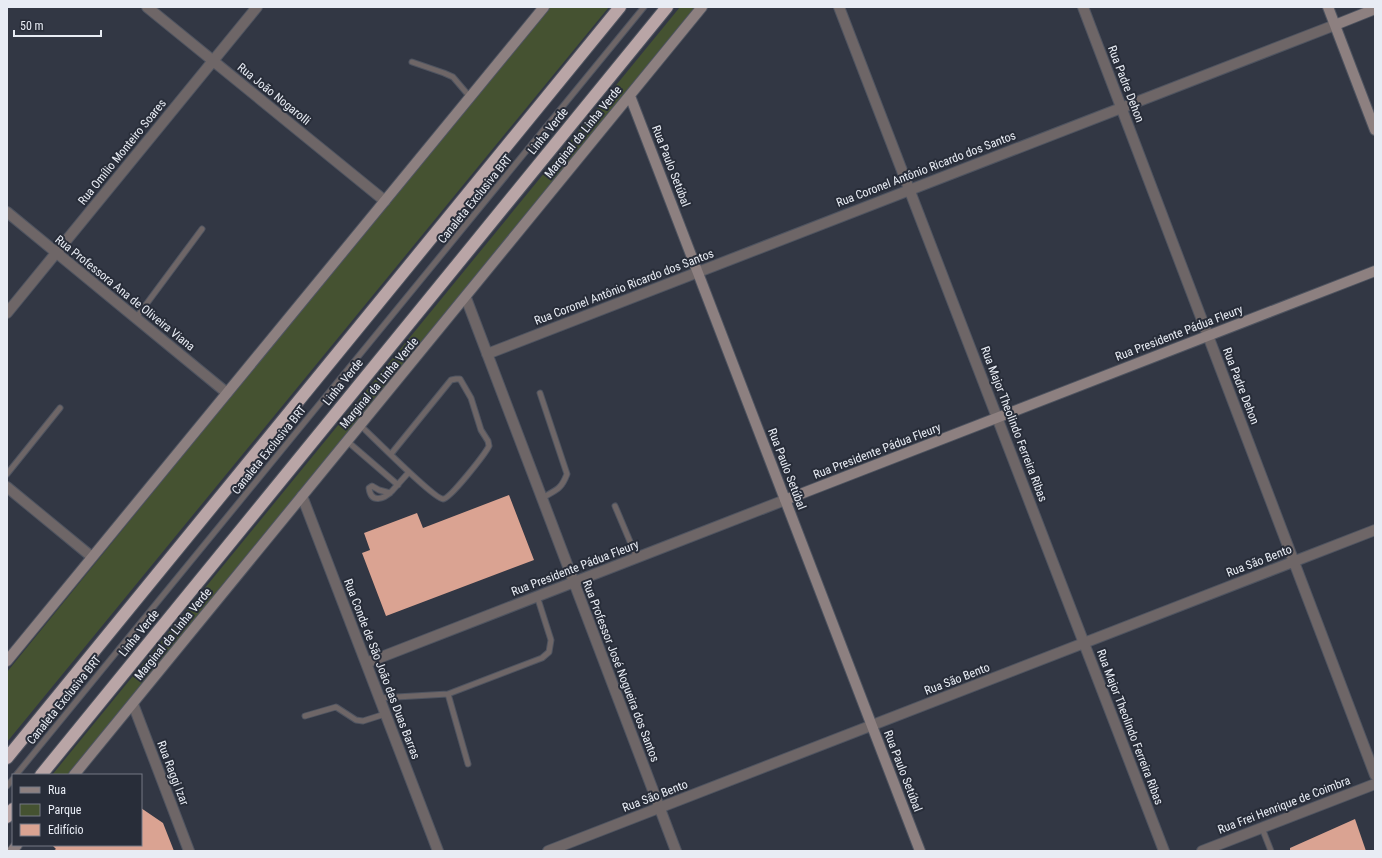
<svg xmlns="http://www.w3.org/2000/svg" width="1382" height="858" font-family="'Roboto Condensed',sans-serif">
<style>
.green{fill:#455231}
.building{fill:#daa392}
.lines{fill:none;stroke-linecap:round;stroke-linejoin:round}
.lane-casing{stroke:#4f5460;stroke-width:7}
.street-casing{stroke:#4f5460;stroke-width:12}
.secondary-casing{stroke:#4f5460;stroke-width:12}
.highway-casing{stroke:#4f5460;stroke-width:14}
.lane{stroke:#6e6667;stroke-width:5}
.street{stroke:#6e6667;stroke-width:10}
.secondary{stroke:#8d8080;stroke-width:10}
.highway{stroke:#b9a5a6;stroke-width:12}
.labels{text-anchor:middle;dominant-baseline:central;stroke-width:4;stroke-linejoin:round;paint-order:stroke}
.street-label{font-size:12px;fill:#e8ecf4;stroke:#282d39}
</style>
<rect width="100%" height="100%" fill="#323744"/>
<!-- green -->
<path class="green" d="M547 7H609L7 742V672Z
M680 7H695L67 775H52Z"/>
<!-- building -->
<path class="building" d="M509 495 534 560 386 616 362 553 370 550 364 533 417 513 423 528Z
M141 808 163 823 174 851H53L56 849 52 845H141Z
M1355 819 1366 851H1290V848Z"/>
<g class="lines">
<!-- lane casing -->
<g class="lane-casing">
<path id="lane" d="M412 62 444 73 453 77 470 97
M136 318 202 229
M540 393 567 474C561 490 556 490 542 498
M360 425C371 435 434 499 443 499 450 499 485 454 489 446L488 441 481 430 471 398 460 379H456L451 380 391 454
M347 441 398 485
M7 474 60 408
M390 493 379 490 372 486 369 488C371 504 384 499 392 491L409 472
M615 506 637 558
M448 694 468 764
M379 698 448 694 542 658 549 652 551 640 537 596
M305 716 336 707 356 720 363 721 385 714
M16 775 644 7
M7 786 13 779
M1262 828 1271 851"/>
</g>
<!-- street casing -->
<g class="street-casing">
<path id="street" d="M147 7 385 201
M839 7 1164 851
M1083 7 1375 775
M7 212 227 393
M466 298 676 851
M7 313 257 7
M487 354 1335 25
M7 487 92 557
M302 496 438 851
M366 663 785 500
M133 704 189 851
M548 851 1375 530
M1202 851 1375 784"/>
</g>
<!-- secondary casing -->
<g class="secondary-casing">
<path id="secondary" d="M1328 7 1375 130
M1335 25 1375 9
M630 96 920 851
M785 500 1375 271
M7 661 544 7
M74 775 702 7
M12 851 17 845"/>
</g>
<!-- highway casing -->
<g class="highway-casing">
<path id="highway" d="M7 758 620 7
M41 775 667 7
M7 817 13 809"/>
</g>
<!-- lane -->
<use href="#lane" class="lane"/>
<!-- street -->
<use href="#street" class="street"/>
<!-- secondary -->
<use href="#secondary" class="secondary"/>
<!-- highway -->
<use href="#highway" class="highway"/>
</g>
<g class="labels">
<!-- street labels -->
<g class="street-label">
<text transform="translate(1126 84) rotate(69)">Rua Padre Dehon</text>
<text transform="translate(274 94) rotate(39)">Rua João Nogarolli</text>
<text transform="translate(548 131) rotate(-51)">Linha Verde</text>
<text transform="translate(583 132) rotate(-51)">Marginal da Linha Verde</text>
<text transform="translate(122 152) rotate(-51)">Rua Omílio Monteiro Soares</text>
<text transform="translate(671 166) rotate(69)">Rua Paulo Setúbal</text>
<text transform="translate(926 169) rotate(-21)">Rua Coronel Antônio Ricardo dos Santos</text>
<text transform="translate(475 199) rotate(-51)">Canaleta Exclusiva BRT</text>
<text transform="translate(624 287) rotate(-21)">Rua Coronel Antônio Ricardo dos Santos</text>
<text transform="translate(125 293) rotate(39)">Rua Professora Ana de Oliveira Viana</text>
<text transform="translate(1179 333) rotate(-21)">Rua Presidente Pádua Fleury</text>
<text transform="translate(343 382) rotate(-51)">Linha Verde</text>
<text transform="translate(379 383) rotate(-50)">Marginal da Linha Verde</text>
<text transform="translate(1241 386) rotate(69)">Rua Padre Dehon</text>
<text transform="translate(1014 424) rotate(69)">Rua Major Theolindo Ferreira Ribas</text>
<text transform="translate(269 450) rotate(-51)">Canaleta Exclusiva BRT</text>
<text transform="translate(877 451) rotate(-21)">Rua Presidente Pádua Fleury</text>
<text transform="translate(787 469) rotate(69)">Rua Paulo Setúbal</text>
<text transform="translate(1259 561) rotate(-21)">Rua São Bento</text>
<text transform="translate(575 568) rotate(-21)">Rua Presidente Pádua Fleury</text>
<text transform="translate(139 633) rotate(-51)">Linha Verde</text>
<text transform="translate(173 634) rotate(-51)">Marginal da Linha Verde</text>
<text transform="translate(382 669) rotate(69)">Rua Conde de São João das Duas Barras</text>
<text transform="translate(621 671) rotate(69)">Rua Professor José Nogueira dos Santos</text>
<text transform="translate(957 679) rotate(-21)">Rua São Bento</text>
<text transform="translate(64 700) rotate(-51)">Canaleta Exclusiva BRT</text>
<text transform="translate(1130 727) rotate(69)">Rua Major Theolindo Ferreira Ribas</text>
<text transform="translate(903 771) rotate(69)">Rua Paulo Setúbal</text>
<text transform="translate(173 773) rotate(69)">Rua Raggi Izar</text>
<text transform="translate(655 796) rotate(-21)">Rua São Bento</text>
<text transform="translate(1284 805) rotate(-21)">Rua Frei Henrique de Coimbra</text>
</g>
</g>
<!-- border -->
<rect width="1382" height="858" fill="none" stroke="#e8ecf4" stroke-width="16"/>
<!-- legend -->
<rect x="12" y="774" width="130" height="72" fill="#282d39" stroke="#757984"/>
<rect x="20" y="787" width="20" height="6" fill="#8d8080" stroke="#757984"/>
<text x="48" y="794" font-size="12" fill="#e8ecf4">Rua</text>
<rect x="20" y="804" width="20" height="12" fill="#455231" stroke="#757984"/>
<text x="48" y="814" font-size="12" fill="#e8ecf4">Parque</text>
<rect x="20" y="824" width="20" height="12" fill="#daa392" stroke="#757984"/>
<text x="48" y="834" font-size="12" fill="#e8ecf4">Edifício</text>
<!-- scale -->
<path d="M14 30v6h87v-6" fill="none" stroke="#e8ecf4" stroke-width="2"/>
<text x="20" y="30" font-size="12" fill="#e8ecf4" stroke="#282d39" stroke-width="3" paint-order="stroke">50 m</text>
</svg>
